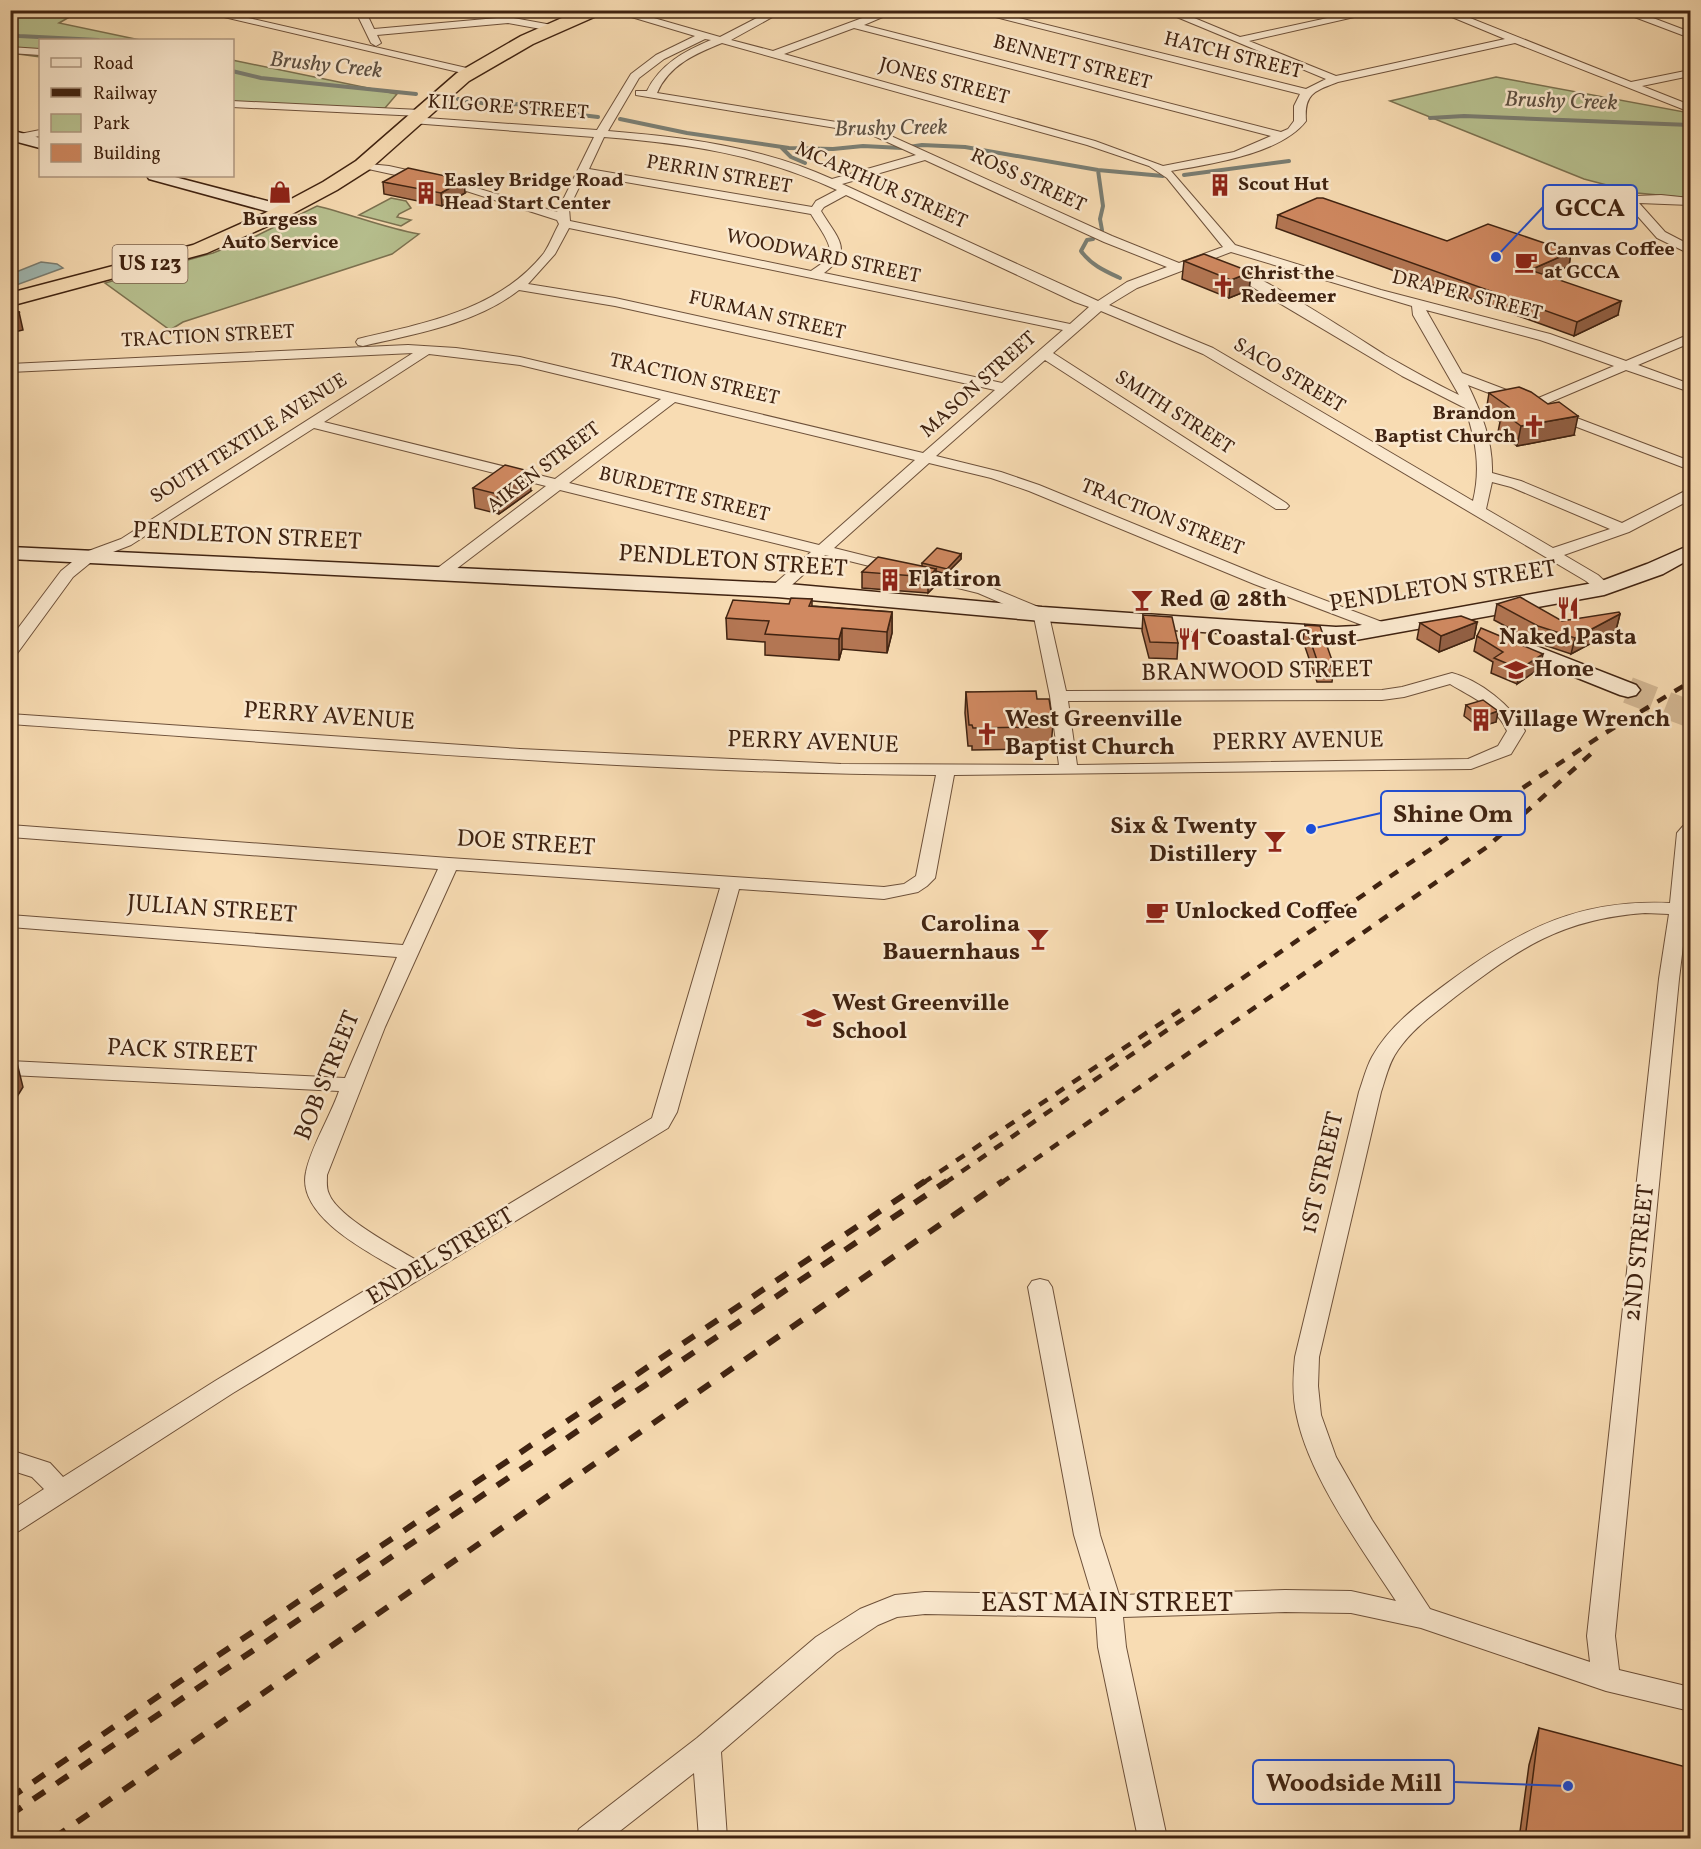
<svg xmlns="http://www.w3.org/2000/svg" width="1701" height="1849" font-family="Vollkorn,serif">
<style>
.green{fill:#b8c291;stroke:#7c7251;stroke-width:1.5}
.water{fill:#a0bab5;stroke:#7a7e73;stroke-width:1.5}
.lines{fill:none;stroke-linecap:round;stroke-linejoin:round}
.stream{stroke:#7a7e73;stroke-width:4}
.secondary-tunnel{stroke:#d3b793;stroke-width:27;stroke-dasharray:27 14;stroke-linecap:butt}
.street-casing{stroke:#6e513a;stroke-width:2}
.secondary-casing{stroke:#402311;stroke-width:3}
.highway-casing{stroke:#402311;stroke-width:3}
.street{fill:#fae8ce;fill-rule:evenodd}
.secondary{fill:#fae8ce;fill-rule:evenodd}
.highway{fill:#f8dcb3;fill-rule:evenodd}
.rail-far1{stroke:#402311;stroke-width:4.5;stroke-dasharray:10 10;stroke-linecap:butt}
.rail{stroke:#402311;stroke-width:6;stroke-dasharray:14 14;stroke-linecap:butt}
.wall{fill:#b37653;stroke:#402311;stroke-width:1.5}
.shaded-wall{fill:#926044;stroke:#402311;stroke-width:1.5}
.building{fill:#d08961;stroke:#402311;stroke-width:1.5}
.labels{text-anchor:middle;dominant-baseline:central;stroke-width:5;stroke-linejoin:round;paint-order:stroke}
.far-street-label{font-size:20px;fill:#402311;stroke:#fae8ce}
.far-poi-label{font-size:20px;font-weight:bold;fill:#402311;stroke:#fae8ce;text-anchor:start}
.far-water-label{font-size:22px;font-style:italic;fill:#5d5042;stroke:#fae8ce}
.shield{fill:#fae8ce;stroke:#785e4a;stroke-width:1.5}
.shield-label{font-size:22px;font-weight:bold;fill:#402311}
.street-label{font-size:24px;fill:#402311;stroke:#fae8ce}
.poi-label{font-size:24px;font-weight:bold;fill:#402311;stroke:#fae8ce;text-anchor:start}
.near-street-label{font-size:28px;fill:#402311;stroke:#fae8ce}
.leader{fill:none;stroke:#1d4ed8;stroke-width:2}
.callout-dot{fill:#1d4ed8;stroke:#fae8ce;stroke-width:2}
.callout{fill:#fae8ce;stroke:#1d4ed8;stroke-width:2}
.callout-label{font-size:26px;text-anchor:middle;font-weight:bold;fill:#402311}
</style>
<rect width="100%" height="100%" fill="#f8dcb3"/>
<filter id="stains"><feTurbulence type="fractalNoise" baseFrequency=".00333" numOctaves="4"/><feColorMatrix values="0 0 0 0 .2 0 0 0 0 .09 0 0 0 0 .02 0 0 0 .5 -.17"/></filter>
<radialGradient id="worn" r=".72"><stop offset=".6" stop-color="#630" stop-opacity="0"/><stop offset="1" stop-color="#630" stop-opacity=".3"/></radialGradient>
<!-- green -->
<path class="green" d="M11 11H80L59 23 140 40H40V57L11 53Z
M232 60 397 94 385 108 328 109 233 102Z
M1496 77 1690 113V198L1637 193 1584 179 1390 101Z
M391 198 406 201 411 208 399 214 397 217 411 220 401 226 359 215Z
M317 206C351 214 384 228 419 234L392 254 183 322 170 330 105 283 213 253 256 236Z"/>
<!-- water -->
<path class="water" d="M41 262 57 264 63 268 11 287V274Z"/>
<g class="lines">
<!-- stream -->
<path class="stream" d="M10 32 19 36 98 40
M232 71 261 78 416 94
M458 99 494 105 523 104 556 112 598 117
M1430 118 1464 116 1690 125
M620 119 687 133 789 148 833 149 863 146 902 148 922 145 965 147 1098 170 1163 176
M781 147 791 157 805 163
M1098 170 1103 206 1100 219 1102 230
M1184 175 1289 161
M1093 239 1087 240 1081 251C1091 265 1105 271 1120 278"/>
<!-- secondary-tunnel -->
<path class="secondary-tunnel" d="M1628 690 1690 714"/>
<!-- street casing -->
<g class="street-casing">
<path id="street" d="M194 10H214L471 69 476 72 471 75Z
M355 10H365L374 29 508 17 552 25 557 28 552 31 508 23 377 35 381 43 376 46 371 43Z
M608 10H626L720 37 772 10H785L731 40 773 51 884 10H899L864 25 1281 132 1288 129 1294 121V106L1300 94 968 10H987L1306 89 1326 79 1160 10H1175L1240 37 1364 10H1385L1249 41 1336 76 1505 39 1435 10H1450L1631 82 1690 70V76L1642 86 1690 105V112L1515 43 1338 82C1314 91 1304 94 1306 121 1281 154 1210 164 1171 171L1235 245 1381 290 1550 334 1626 361 1690 334V343L1638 365 1690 384V392L1626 370 1534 409 1529 408 1527 405 1529 402 1614 366 1540 340 1426 310 1462 373 1525 397 1527 400 1520 404 1515 403 1468 385C1482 414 1493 442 1492 473L1521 481 1622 523 1685 491 1690 490V500L1629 532 1564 555 1598 575 1612 588 1610 591H1598L1586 581 1203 354 1101 311 1053 353 1286 503 1289 506 1286 509H1276L1045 360 936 456 1001 472 1039 485 1266 578 1390 625 1392 628 1390 631H1378L1254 584 1029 491 991 478 929 463 834 548 990 587 1048 611 1066 691 1382 690 1402 687 1452 673C1479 680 1513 706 1525 731L1511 754 1471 769 954 775 935 878 927 886 918 892 884 899 739 889 677 1112 668 1128 233 1393 19 1531 10 1534V1511L44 1489 32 1477 10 1470V1450L50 1463 63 1477 215 1381 399 1270C368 1252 296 1216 306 1172 311 1147 330 1117 339 1091L10 1075V1061L345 1078 397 957 10 927V915L403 945 438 869 10 837V825L449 858 884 887 904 884 916 876 936 775C627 773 318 745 10 724V714L520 749 841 764 1059 765 1050 696 1034 617 978 593 825 555 783 593H771L769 590 771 587 811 552 560 490 447 576H435L433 573 435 570 546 486 314 428 131 545 95 559 73 577 16 655 10 656V639L61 571 83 553 121 539 413 353 10 372V364L408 345 456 348 520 357 923 453 995 390 615 306 519 290C476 324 415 334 363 346L358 345 356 342 358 339C425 323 499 310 544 253 550 244 554 233 559 224L557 220 460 189 359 167V163L389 166 443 178 557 212 594 137 412 123 407 120 412 117 597 130 631 74 656 55 695 36ZM854 28 1271 136 1234 152 1163 166 1095 141 784 54ZM705 39 711 40C685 51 660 64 647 91H636V95L854 131 874 136 916 155 832 179C762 147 684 137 608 131L639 78 664 59ZM722 43 1087 145 1149 166 1167 178 1223 247 1179 263 1112 236 882 132 855 125 657 93C669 65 695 54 722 43ZM604 137C689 144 759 154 837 190L816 201 812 207 589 169ZM925 160 1104 242 1167 267 1127 282 1098 301 842 184ZM585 175 811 214C816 223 832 243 830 254 828 261 816 267 811 271L570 221 569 208ZM846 195 1075 302 1089 307 1070 324 824 273C855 250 837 238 821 211L824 207ZM569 228 1063 330 1002 383 615 298 528 284 555 254ZM1231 252 1412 306 1413 315 1459 395C1434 383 1410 369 1385 355 1361 340 1243 262 1224 266L1222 269 1402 376 1465 408C1476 440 1481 468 1473 501L1213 348 1109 305 1137 288ZM429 354 520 365 661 399 555 479 324 422ZM675 402 915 460 819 545 569 483ZM1492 482 1511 487 1610 529 1553 548 1486 509ZM1450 684C1471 697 1497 707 1507 731L1498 746 1468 759 1077 765 1068 701 1382 700 1404 697ZM456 870 720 888 652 1118 416 1260C395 1247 338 1217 329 1194 326 1188 327 1181 327 1175L385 1027Z
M1616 10H1632L1690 32V38Z
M10 47 40 49V55L10 53Z
M232 101 420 110 425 113 420 116 232 107Z
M40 130V136L10 142V136Z
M1661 195 1690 198V205L1639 203 1665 232 1690 245V254L1657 238 1626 203 1635 196Z
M1553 409 1690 461V470L1548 416 1546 413 1548 410Z
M1690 824V888L1679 979 1615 1636 1619 1670 1690 1687V1711L1606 1691 1421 1628 1351 1613 1285 1612 1123 1617 1126 1647 1167 1838H1138L1098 1647 1096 1617 925 1614 897 1617 878 1625 836 1653 721 1752 727 1838H699L694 1773 611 1838H575L579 1829 697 1738 816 1637 860 1609 895 1595 925 1592 1092 1595 1074 1535 1028 1287 1032 1281 1040 1279 1048 1281 1052 1287 1100 1535 1119 1595 1285 1590 1351 1591 1396 1601C1362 1549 1310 1478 1297 1417 1292 1397 1293 1377 1295 1357L1359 1092C1363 1081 1366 1068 1372 1057 1391 1023 1423 1001 1454 978 1524 927 1582 899 1670 903L1677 833 1683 826ZM1645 913 1669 914 1659 979 1587 1636 1590 1662 1430 1609 1372 1520 1336 1457 1321 1415 1318 1386 1319 1357 1381 1092C1386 1077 1389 1062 1398 1050 1413 1028 1435 1013 1455 997 1520 948 1561 919 1645 913Z"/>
</g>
<!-- secondary casing -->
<g class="secondary-casing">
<path id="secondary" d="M10 130 40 138V148L10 140Z
M147 176H171L290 207 292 211 284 216 149 179Z
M1690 545V559L1663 574 1604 595 1356 640 1336 641 1042 621 777 597 10 559V547L777 583 1042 607 1336 627 1356 626 1599 582 1647 564Z
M1508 635 1636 685 1640 690 1636 695 1628 697 1620 695 1500 647 1497 642 1500 637Z"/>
</g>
<!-- highway casing -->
<g class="highway-casing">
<path id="highway" d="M580 10H603L601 14 533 44 469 81 370 169 337 190 279 221 207 253 10 306V293L193 245 265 213 323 182 356 161 457 73 521 36Z"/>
</g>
<!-- street -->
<use href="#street" class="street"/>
<!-- secondary -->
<use href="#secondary" class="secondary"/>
<!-- highway -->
<use href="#highway" class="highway"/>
<!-- rail-far1 -->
<path class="rail-far1" d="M923 1183 1185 1007
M945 1183 1401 869 1602 735 1690 682
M1001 1183 1487 847 1593 752"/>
<!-- rail -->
<path class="rail" d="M10 1798 211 1660 925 1181
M10 1815 947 1181
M54 1838 1003 1181"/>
</g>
<!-- wall -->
<path class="wall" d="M383 182 465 193 442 206 384 194Z
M1278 215 1447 241 1571 252 1569 266 1547 275 1618 315 1574 336 1276 228Z
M1184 261 1251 272 1249 290 1229 298 1182 279Z
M1489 393 1574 435 1517 446 1498 432 1500 422 1486 412Z
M473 488 531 491 499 514 475 508Z
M961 554V559L946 574 936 571V585L928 593 862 588V572L922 566V563Z
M812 599V606L892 612V633L887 653 842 649 839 660 765 655V642L727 639 726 618Z
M1497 604 1562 621 1620 614 1616 630 1571 654 1535 642 1494 620Z
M1143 615 1178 643 1177 659 1149 658 1142 631Z
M1477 622 1474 638 1439 652 1417 639 1420 623Z
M1305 625 1334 666 1332 682H1317L1303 641Z
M1477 636 1540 668 1517 684 1491 673 1493 662 1474 651Z
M966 692 1037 699 1053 724 1051 746H1041V749L972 750V746H968L965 713Z
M1466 705 1498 711 1496 722 1479 727 1464 716Z
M1539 1728 1690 1839H1519L1529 1765Z"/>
<!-- shaded-wall -->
<path class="shaded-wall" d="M464 180 465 193 442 206 441 193Z
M1571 252 1569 266 1528 284 1530 270Z
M1251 272 1249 290 1229 298 1231 280Z
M1621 301 1618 315 1574 336 1577 322Z
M19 312 23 330 10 333V314Z
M1578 416 1574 435 1517 446 1521 426Z
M529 471 531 491 499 514 497 494Z
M961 554V559L946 574 947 569Z
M936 569V585L928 593V577Z
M892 612V633L887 653V632Z
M1620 614 1616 630 1571 654 1575 638Z
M1477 622 1474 638 1439 652 1441 636Z
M842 628V649L839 660V639Z
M1543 654 1540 668 1517 684 1520 669Z
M1498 711 1496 722 1479 727 1481 717Z
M17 1063 23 1087 10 1108V1073Z"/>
<!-- building -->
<path class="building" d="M408 168 464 180 441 193 383 182Z
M1317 198H1323L1447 241 1488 224 1571 252 1530 270 1621 301 1577 322 1278 215Z
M1204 254 1251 272 1231 280 1184 261Z
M10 306 19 312 10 314Z
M1519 387 1531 392 1548 404 1559 402 1578 416 1521 426 1502 412 1513 410 1489 393Z
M505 465 529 471 497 494 473 488Z
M937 548 961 554 947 569 922 563Z
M878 557 936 569 928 577 862 572Z
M1520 597 1562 621 1619 612 1620 614 1575 638 1538 626 1497 604Z
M791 598 812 599 809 606 892 612 887 632 842 628 839 639 765 634 769 621 726 618 733 600 789 604Z
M1143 615 1172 617 1178 643 1150 642Z
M1461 616 1477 622 1441 636 1420 623Z
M1305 625 1320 626 1334 666H1319Z
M1481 628 1543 654 1520 669 1494 658 1503 652 1477 636Z
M1036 691 1037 699H1049L1053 724H1042V727L973 728 972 725H969L966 692Z
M1483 700 1498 711 1481 717 1466 705Z
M10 1063H17L10 1073Z
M1539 1728 1690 1768V1839H1525Z"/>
<!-- icons -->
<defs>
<g id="building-bare" transform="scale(1.8)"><path d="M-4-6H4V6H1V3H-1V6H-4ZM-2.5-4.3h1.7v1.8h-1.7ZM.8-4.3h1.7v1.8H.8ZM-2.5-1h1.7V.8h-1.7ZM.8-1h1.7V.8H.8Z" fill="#8f2418" stroke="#fae8ce" stroke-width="2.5" paint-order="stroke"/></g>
<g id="shop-bare" transform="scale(1.8)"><path d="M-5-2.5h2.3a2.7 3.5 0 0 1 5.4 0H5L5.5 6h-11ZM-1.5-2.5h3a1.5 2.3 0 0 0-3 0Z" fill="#8f2418" stroke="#fae8ce" stroke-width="2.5" paint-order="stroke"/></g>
<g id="cafe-bare" transform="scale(1.8)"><path d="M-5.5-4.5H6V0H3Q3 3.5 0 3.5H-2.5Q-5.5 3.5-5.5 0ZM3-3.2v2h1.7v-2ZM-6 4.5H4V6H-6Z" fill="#8f2418" stroke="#fae8ce" stroke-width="2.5" paint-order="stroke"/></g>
<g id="church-bare" transform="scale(1.8)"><path d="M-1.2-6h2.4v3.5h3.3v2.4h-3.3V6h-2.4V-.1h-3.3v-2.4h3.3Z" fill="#8f2418" stroke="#fae8ce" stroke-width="2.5" paint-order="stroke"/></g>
<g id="bar-bare" transform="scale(1.8)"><path d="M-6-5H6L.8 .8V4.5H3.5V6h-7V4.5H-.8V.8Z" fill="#8f2418" stroke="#fae8ce" stroke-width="2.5" paint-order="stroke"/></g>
<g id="restaurant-bare" transform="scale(1.8)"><path d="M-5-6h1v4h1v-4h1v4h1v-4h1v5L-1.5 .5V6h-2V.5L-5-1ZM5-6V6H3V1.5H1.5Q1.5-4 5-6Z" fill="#8f2418" stroke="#fae8ce" stroke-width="2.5" paint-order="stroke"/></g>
<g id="school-bare" transform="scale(1.8)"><path d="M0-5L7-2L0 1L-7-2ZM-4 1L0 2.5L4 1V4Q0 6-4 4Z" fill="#8f2418" stroke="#fae8ce" stroke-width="2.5" paint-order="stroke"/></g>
</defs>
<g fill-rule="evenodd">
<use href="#building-bare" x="1220" y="185"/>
<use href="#shop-bare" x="280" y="192"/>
<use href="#building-bare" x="426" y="193"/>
<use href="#cafe-bare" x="1526" y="262"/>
<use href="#church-bare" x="1223" y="286"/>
<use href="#church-bare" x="1534" y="426"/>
<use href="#building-bare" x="890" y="580"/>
<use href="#bar-bare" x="1142" y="600"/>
<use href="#restaurant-bare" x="1568" y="608"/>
<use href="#restaurant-bare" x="1189" y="639"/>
<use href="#school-bare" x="1516" y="670"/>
<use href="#building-bare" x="1481" y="720"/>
<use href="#church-bare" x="987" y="734"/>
<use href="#bar-bare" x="1275" y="841"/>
<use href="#cafe-bare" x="1157" y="912"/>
<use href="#bar-bare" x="1038" y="939"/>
<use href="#school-bare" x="814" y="1018"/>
</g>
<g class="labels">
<!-- far-street labels -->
<g class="far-street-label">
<text transform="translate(1233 56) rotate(14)">HATCH STREET</text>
<text transform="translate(1072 63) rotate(15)">BENNETT STREET</text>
<text transform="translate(944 82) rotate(15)">JONES STREET</text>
<text transform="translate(508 108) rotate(4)">KILGORE STREET</text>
<text transform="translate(719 175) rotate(10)">PERRIN STREET</text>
<text transform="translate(1028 181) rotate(25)">ROSS STREET</text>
<text transform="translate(881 186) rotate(24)">MCARTHUR STREET</text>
<text transform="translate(823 257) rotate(12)">WOODWARD STREET</text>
<text transform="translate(1467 296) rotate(14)">DRAPER STREET</text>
<text transform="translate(767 316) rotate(13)">FURMAN STREET</text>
<text transform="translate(208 337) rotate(-3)">TRACTION STREET</text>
<text transform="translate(1289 376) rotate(31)">SACO STREET</text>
<text transform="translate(694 380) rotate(13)">TRACTION STREET</text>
<text transform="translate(979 385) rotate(-42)">MASON STREET</text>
<text transform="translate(1174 413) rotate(33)">SMITH STREET</text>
<text transform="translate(249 439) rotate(-32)">SOUTH TEXTILE AVENUE</text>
<text transform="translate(544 468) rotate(-37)">AIKEN STREET</text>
<text transform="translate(684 495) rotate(14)">BURDETTE STREET</text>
<text transform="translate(1162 518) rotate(22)">TRACTION STREET</text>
</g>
<!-- far-poi labels -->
<g class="far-poi-label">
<text x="444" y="181">Easley Bridge Road<tspan x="444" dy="23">Head Start Center</tspan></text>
<text x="1238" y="185">Scout Hut</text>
<text x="280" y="220" text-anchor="middle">Burgess<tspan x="280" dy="23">Auto Service</tspan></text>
<text x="1544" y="250">Canvas Coffee<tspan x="1544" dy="23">at GCCA</tspan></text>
<text x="1241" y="274">Christ the<tspan x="1241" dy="23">Redeemer</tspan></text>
<text x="1516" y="414" text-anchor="end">Brandon<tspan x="1516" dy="23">Baptist Church</tspan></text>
</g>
<!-- far-water labels -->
<g class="far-water-label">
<text transform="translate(326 66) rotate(6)">Brushy Creek</text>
<text transform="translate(1561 102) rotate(2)">Brushy Creek</text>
<text transform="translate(891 129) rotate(-1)">Brushy Creek</text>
</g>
<!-- shield labels -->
<rect class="shield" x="112.5" y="245" width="75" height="38" rx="4.5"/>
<g class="shield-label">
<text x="150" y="264">US 123</text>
</g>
<!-- street labels -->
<g class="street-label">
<text transform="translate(247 537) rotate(3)">PENDLETON STREET</text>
<text transform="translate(733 562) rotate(4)">PENDLETON STREET</text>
<text transform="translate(1443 587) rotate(-9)">PENDLETON STREET</text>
<text transform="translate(1257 672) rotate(-1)">BRANWOOD STREET</text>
<text transform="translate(329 717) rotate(4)">PERRY AVENUE</text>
<text transform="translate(1298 742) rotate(-1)">PERRY AVENUE</text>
<text transform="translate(813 743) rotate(2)">PERRY AVENUE</text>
<text transform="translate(526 844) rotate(4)">DOE STREET</text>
<text transform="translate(212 910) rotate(4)">JULIAN STREET</text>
<text transform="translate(182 1052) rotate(3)">PACK STREET</text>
<text transform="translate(328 1076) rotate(-68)">BOB STREET</text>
<text transform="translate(1323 1173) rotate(-77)">1ST STREET</text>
<text transform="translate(1640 1253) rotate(-84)">2ND STREET</text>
<text transform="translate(441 1257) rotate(-31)">ENDEL STREET</text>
</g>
<!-- poi labels -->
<g class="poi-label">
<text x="908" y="580">Flatiron</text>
<text x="1160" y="600">Red @ 28th</text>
<text x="1568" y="638" text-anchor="middle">Naked Pasta</text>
<text x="1207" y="639">Coastal Crust</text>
<text x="1534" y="670">Hone</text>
<text x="1005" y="720">West Greenville<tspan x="1005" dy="28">Baptist Church</tspan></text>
<text x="1499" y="720">Village Wrench</text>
<text x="1257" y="827" text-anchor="end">Six &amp; Twenty<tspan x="1257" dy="28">Distillery</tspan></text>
<text x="1175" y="912">Unlocked Coffee</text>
<text x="1020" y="925" text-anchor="end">Carolina<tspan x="1020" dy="28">Bauernhaus</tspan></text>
<text x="832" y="1004">West Greenville<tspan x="832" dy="28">School</tspan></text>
</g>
<!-- near-street labels -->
<g class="near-street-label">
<text x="1107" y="1603">EAST MAIN STREET</text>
</g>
</g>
<!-- callouts -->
<path class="leader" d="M1496 257L1543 207M1311 829L1381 813M1568 1786L1454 1782"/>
<g class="callout-dot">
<circle cx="1496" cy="257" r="6"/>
<circle cx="1311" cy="829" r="6"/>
<circle cx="1568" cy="1786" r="6"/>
</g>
<g class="callout">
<rect x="1543" y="185" width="94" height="44" rx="6"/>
<rect x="1381" y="791" width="144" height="44" rx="6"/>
<rect x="1253" y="1760" width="201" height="44" rx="6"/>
</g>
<g class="callout-label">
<text x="1590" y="216">GCCA</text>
<text x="1453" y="822">Shine Om</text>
<text x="1354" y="1791">Woodside Mill</text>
</g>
<!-- margin -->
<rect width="1701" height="1849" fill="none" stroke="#f8dcb3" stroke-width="36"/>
<rect x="12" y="12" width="1677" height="1825" fill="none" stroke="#402311" stroke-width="3"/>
<rect x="18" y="18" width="1665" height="1813" fill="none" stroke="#402311" stroke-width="1.5"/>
<!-- legend -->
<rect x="39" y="39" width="195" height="138" fill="#fae8ce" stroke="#b09982" stroke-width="1.5"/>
<rect x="51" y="58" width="30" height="9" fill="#fae8ce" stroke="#b09982" stroke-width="1.5"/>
<text x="93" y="69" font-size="18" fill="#402311">Road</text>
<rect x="51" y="88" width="30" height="9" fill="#402311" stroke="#b09982" stroke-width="1.5"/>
<text x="93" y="99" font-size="18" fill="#402311">Railway</text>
<rect x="51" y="114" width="30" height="18" fill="#b8c291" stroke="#b09982" stroke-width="1.5"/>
<text x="93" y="129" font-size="18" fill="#402311">Park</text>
<rect x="51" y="144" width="30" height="18" fill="#d08961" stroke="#b09982" stroke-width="1.5"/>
<text x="93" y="159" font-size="18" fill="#402311">Building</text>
<rect width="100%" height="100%" filter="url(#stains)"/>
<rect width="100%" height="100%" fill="url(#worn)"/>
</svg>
